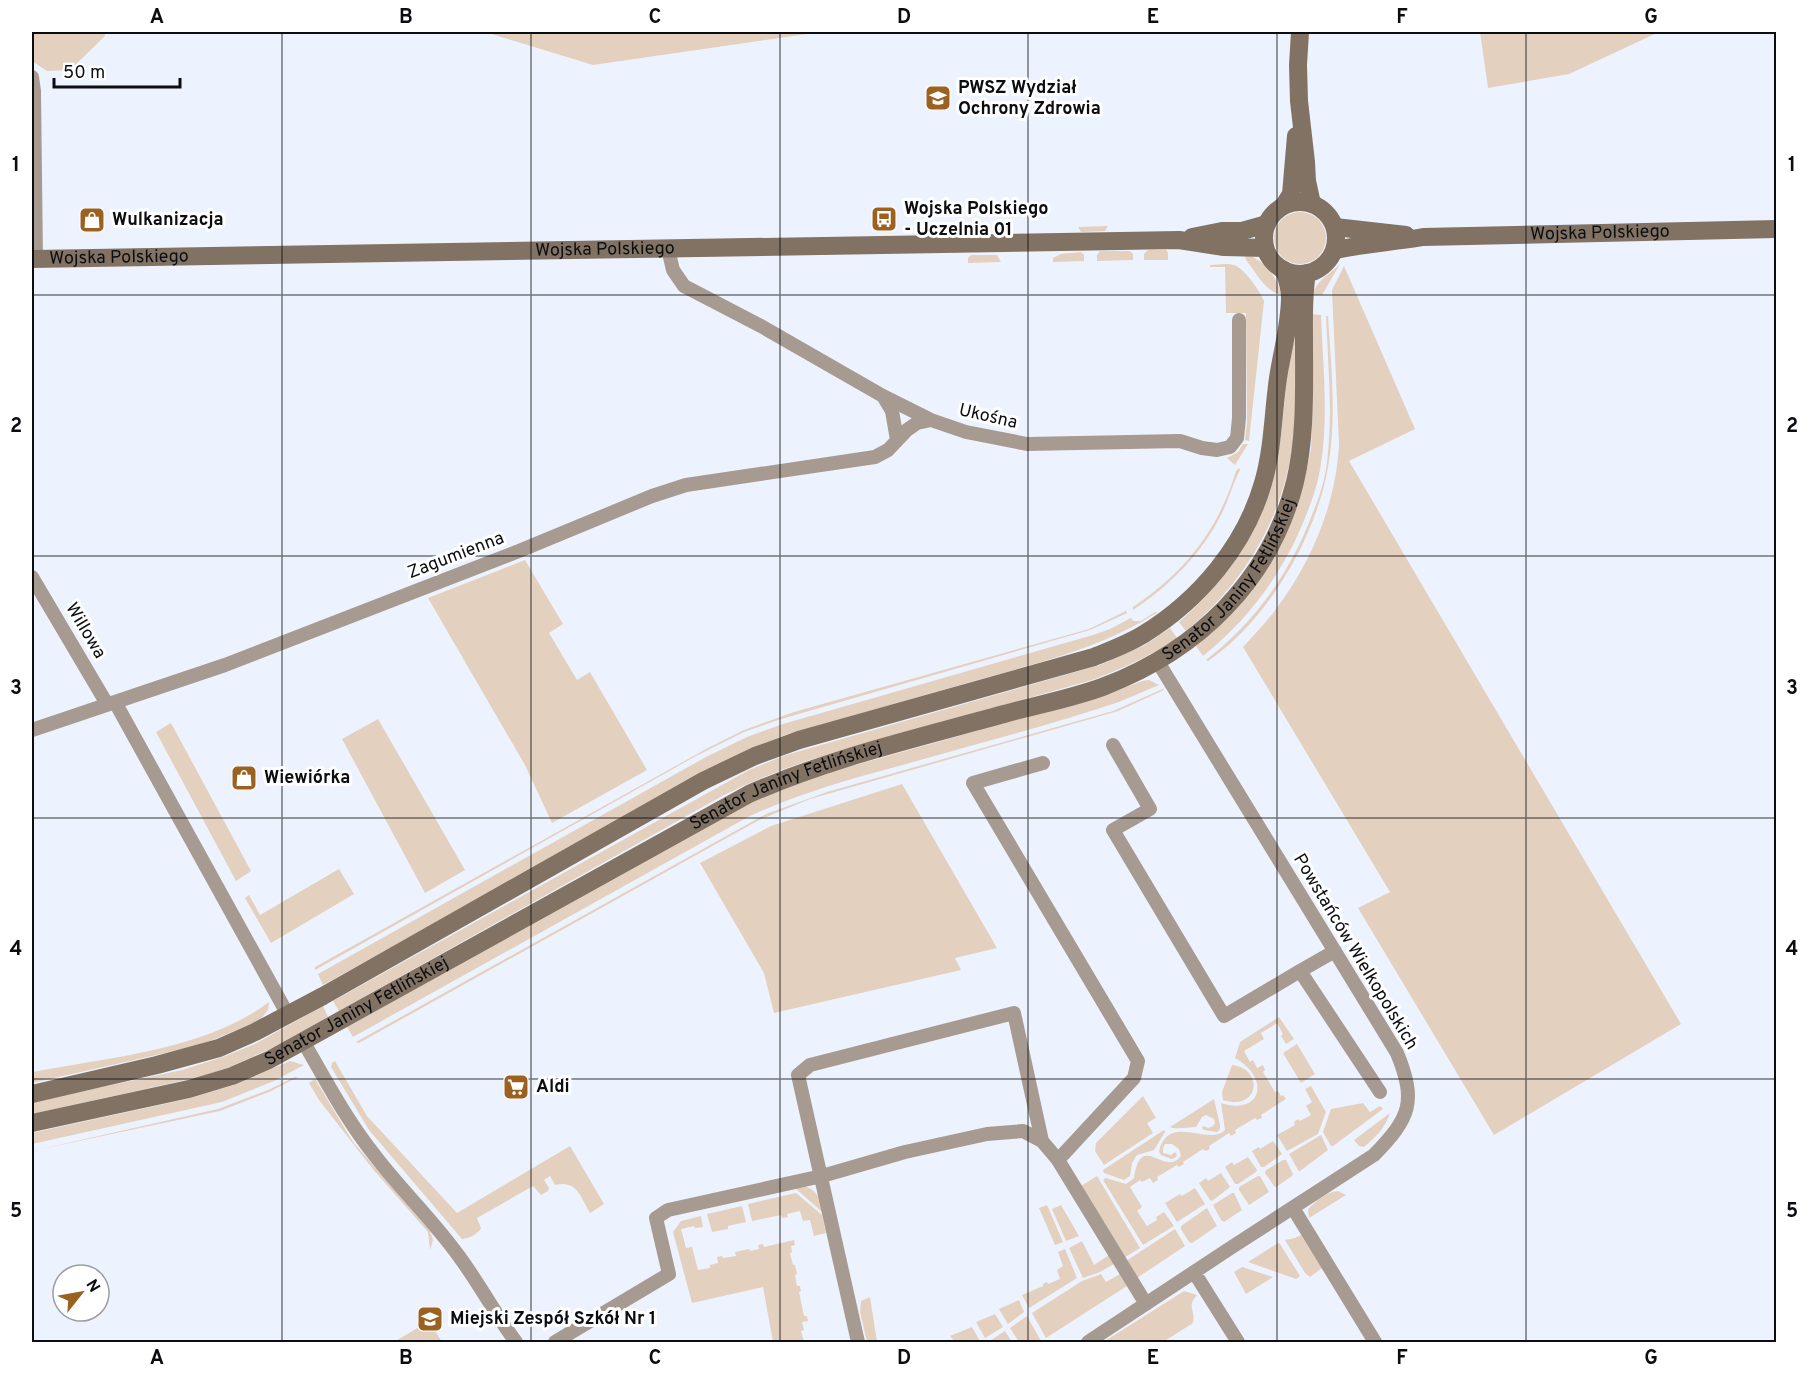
<svg xmlns="http://www.w3.org/2000/svg" width="1808" height="1374" font-family="Overpass,sans-serif">
<style>
.green{fill:#e3d0bf}
.lines{fill:none;stroke-linecap:round;stroke-linejoin:round}
.street{stroke:#a79b91;stroke-width:14}
.secondary{stroke:#827263;stroke-width:18}
.grid{fill:none;stroke:#0b0d11;stroke-width:1.5;stroke-opacity:0.55}
.labels{text-anchor:middle;dominant-baseline:central;stroke-width:6;stroke-linejoin:round;paint-order:stroke}
.poi-label{font-size:18px;font-weight:bold;fill:#0b0d11;stroke:#fff;text-anchor:start}
.street-label{font-size:18px;fill:#0b0d11;stroke:#fff}
.neatline{fill:none;stroke:#0b0d11;stroke-width:2}
.grid-label{font-size:20px;text-anchor:middle;font-weight:bold;fill:#0b0d11}
</style>
<rect width="100%" height="100%" fill="#edf3fe"/>
<!-- green -->
<path class="green" d="M32 32H104L105 36 70 70 47 71 32 61Z
M485 32H820L593 65Z
M1480 32H1659L1569 74 1488 88Z
M1274 238a26 26 0 1 1 52 0a26 26 0 1 1-52 0Z
M1108 226 1105 231 1081 232 1078 227Z
M1148 250H1166L1168 253V260H1144V254Z
M1100 251H1130L1133 254V260L1097 261V255Z
M1081 252 1084 255V261L1053 262V258L1061 254Z
M1245 254C1263 259 1277 276 1281 294 1266 293 1255 271 1246 260Z
M971 255H997L1001 262 968 263V258Z
M1340 264 1322 295H1312C1316 281 1330 274 1340 264Z
M1210 265C1217 265 1226 263 1234 265 1244 268 1260 291 1264 301L1249 441 1245 440 1247 422 1246 313H1226L1225 267H1210Z
M1344 266 1415 429 1349 461 1681 1024 1494 1135 1358 908 1390 892 1243 647C1254 635 1266 623 1276 609 1312 561 1336 504 1339 444L1332 290Z
M1299 313C1297 358 1298 405 1292 450 1280 523 1242 585 1186 631L1179 622C1246 563 1274 507 1283 418 1287 383 1287 346 1299 313Z
M1309 314 1321 315C1323 366 1329 420 1320 470 1317 487 1311 503 1305 518 1283 573 1249 619 1203 656L1196 646 1234 612 1252 591 1266 570 1304 483 1311 449 1313 406Z
M1326 316H1328C1331 365 1337 418 1328 467 1316 537 1268 620 1208 661L1206 660C1255 622 1290 573 1312 515 1319 498 1325 480 1327 462 1333 414 1328 365 1326 316Z
M1243 444H1248L1235 465 1227 458 1238 452Z
M1239 468 1240 470C1233 483 1229 499 1222 513 1202 553 1171 585 1133 610V607C1184 573 1218 531 1236 471Z
M525 560 563 624 549 633 577 680 590 672 647 770 552 823 525 765 428 598Z
M1126 611 1127 613 1090 630 778 720 744 732 696 756 315 970V967L706 749 744 730 794 712 1089 629Z
M1155 612H1158C1102 648 1037 663 974 681 911 699 848 717 785 735L754 747 323 985 318 974 706 757 747 737 783 724 1093 635 1110 629 1131 618 1133 621H1141Z
M1170 628 1177 638C1150 656 1122 669 1092 680L816 758C785 768 755 780 724 795L339 1011 333 1001 749 770 786 755 1100 665 1145 645Z
M1149 680 1159 685 1119 702C1047 726 973 745 899 766 847 780 797 794 748 817L353 1037 347 1027 736 810 781 788 834 771 1109 694 1142 681Z
M1163 689 1164 690 1118 711 810 799 759 820 359 1043 356 1042 766 814 827 792 1113 711Z
M378 719 465 870 425 893 342 739Z
M171 723 251 871 236 881 156 732Z
M902 784 997 948 955 958 961 970 774 1013 764 973 700 863 771 826Z
M339 869 354 894 271 943 245 898 249 895 260 915Z
M269 1002 268 1010 260 1020 201 1045 32 1083V1073L33 1072C110 1057 206 1050 269 1002Z
M323 1006 328 1017 274 1047 230 1067 199 1077 32 1114V1102L182 1070 223 1057 255 1044Z
M1279 1017 1294 1039 1286 1044 1281 1036 1283 1034 1277 1023 1261 1033 1264 1039 1244 1051 1250 1062 1253 1060 1257 1068 1263 1065 1265 1070 1263 1072 1275 1092 1278 1091 1281 1096 1283 1095 1286 1099 1261 1115 1262 1118 1257 1120 1255 1118 1235 1130 1236 1133 1231 1136 1229 1133 1209 1146 1210 1149 1205 1151 1203 1149 1183 1162 1184 1164 1179 1167 1177 1165 1157 1177 1158 1180 1153 1183 1150 1178 1142 1182 1140 1180 1130 1187 1142 1207 1137 1211 1147 1226 1157 1220 1156 1217 1164 1212 1174 1226 1143 1245 1103 1180 1106 1178 1126 1184 1134 1178C1141 1130 1164 1178 1181 1156L1179 1149 1172 1144H1165L1163 1148V1153L1171 1155 1175 1152 1177 1155 1175 1158 1171 1159 1161 1155 1159 1152C1168 1112 1209 1147 1225 1130L1221 1103C1262 1116 1271 1078 1235 1058L1240 1042Z
M1297 1044 1315 1074 1301 1083 1283 1053Z
M290 1061 304 1065 274 1081 222 1102 32 1144V1133L187 1099 234 1085Z
M335 1061 367 1116 457 1213 570 1146 604 1204 590 1213C580 1196 577 1180 555 1185L550 1176 544 1180 549 1188 548 1191 541 1195 533 1186 477 1218 481 1228C478 1234 470 1238 462 1239L369 1130 331 1067 332 1063Z
M1232 1065C1264 1068 1260 1112 1223 1100L1222 1092Z
M295 1077H298L269 1092 220 1111 32 1151 218 1109 268 1090Z
M315 1079 353 1142 430 1231 433 1240 430 1250 428 1232 372 1168 319 1100 309 1083Z
M1311 1086 1326 1112 1318 1134 1287 1151 1277 1135 1295 1125 1294 1122 1298 1119 1300 1121 1311 1115 1306 1106 1312 1102 1305 1089Z
M1143 1096 1156 1118 1147 1123 1153 1133 1104 1165 1095 1151 1096 1143Z
M1214 1099 1220 1125V1129L1217 1132 1204 1130 1202 1128 1203 1126 1208 1128 1213 1126 1215 1123 1214 1119 1206 1115 1202 1117 1196 1127C1188 1127 1175 1130 1170 1127Z
M1363 1103 1370 1112 1380 1106 1383 1109 1333 1146H1331L1323 1132 1331 1109Z
M1390 1113C1385 1128 1376 1137 1364 1147L1359 1146 1354 1140Z
M1164 1130 1165 1132 1154 1150 1137 1155 1132 1163 1130 1176 1124 1180 1104 1173 1103 1170Z
M1321 1135 1328 1150 1300 1171 1298 1170 1289 1154Z
M1273 1141 1282 1154 1264 1167H1261L1252 1151 1259 1147 1260 1149Z
M1248 1157 1257 1170 1256 1172 1238 1184H1235L1225 1167 1232 1162 1234 1165Z
M1283 1160H1286L1293 1174 1292 1176 1276 1187 1274 1186 1265 1173 1266 1170Z
M1221 1173 1230 1187 1212 1201 1210 1200 1199 1183 1206 1178 1208 1181Z
M1097 1176 1140 1248 1124 1258 1081 1186Z
M1258 1176H1260L1269 1192 1249 1205 1239 1190V1187Z
M804 1186C817 1190 820 1198 824 1211H821L794 1187Z
M1195 1188 1205 1204 1177 1222 1165 1203 1180 1194 1182 1196Z
M1338 1191 1346 1195 1309 1218 1308 1209C1316 1201 1326 1192 1338 1191Z
M796 1193 822 1215 826 1233 814 1236 810 1220 803 1221 800 1211 787 1214 788 1217 782 1218 781 1215 752 1221 748 1204Z
M1232 1193H1234L1242 1210 1224 1222 1221 1220 1213 1205Z
M1047 1205 1063 1242 1055 1245 1039 1208Z
M1061 1205 1079 1236 1066 1241 1052 1209Z
M742 1206 746 1222 728 1226V1229L712 1232 707 1214Z
M1207 1208 1217 1226 1192 1243 1189 1242 1181 1229V1226Z
M701 1216 703 1227 695 1228 694 1226 681 1229 686 1248 692 1247 698 1270 710 1268V1265L718 1263 717 1257 722 1256 723 1258 736 1256 735 1252 749 1249 750 1251 759 1249 758 1245 763 1244 764 1247 794 1240 795 1245 791 1246 792 1252 790 1253 793 1265H795L797 1274 795 1275 797 1286H800L801 1291 799 1292 804 1316H807L808 1321 802 1322 804 1330 801 1331 804 1342H773L763 1287 692 1303 673 1232 681 1221Z
M1175 1229 1185 1246 1137 1278 1126 1261Z
M1301 1235 1322 1268 1310 1277 1305 1273 1285 1240 1295 1238Z
M1082 1241 1094 1265 1109 1255 1114 1264 1100 1272 1083 1278 1069 1248Z
M1278 1243 1280 1244 1300 1276 1296 1279 1248 1262Z
M1065 1249 1077 1278 1029 1308 1022 1295 1043 1286V1284L1047 1282 1048 1284 1060 1279 1057 1270 1063 1266 1058 1252Z
M1242 1267 1273 1277 1246 1294 1234 1272Z
M1101 1274 1106 1282 1120 1274 1127 1286 1046 1338 1032 1313 1082 1281Z
M1184 1291 1197 1295C1186 1307 1196 1310 1193 1323L1163 1342H1106L1105 1341Z
M870 1297 877 1342H867L860 1312 861 1301Z
M1019 1300 1024 1312 1008 1324 999 1309Z
M995 1314 1003 1327 985 1338 976 1322Z
M1027 1316 1041 1341 1039 1342H1019L1010 1328Z
M429 1321 442 1342H394Z
M972 1327 980 1341 955 1342 950 1336Z
M1005 1331 1012 1342H988Z"/>
<g class="lines">
<!-- street -->
<path class="street" d="M32 77 34 91 36 258
M668 249 673 270 684 286 761 326 883 396 931 420 966 432 1027 444 1180 441 1202 448 1217 450 1230 447 1237 438 1239 418V320
M883 396 892 411 897 440
M32 577 107 704
M115 702 288 1015
M32 730 225 665 519 551 652 496 686 485 875 457 888 450 907 430 917 423 931 420
M1113 745 1150 809 1113 830 1224 1016 1300 971 1380 1092
M1043 763 973 783 1138 1061 1134 1078 1058 1160
M1300 971 1335 951
M303 1041C326 1081 347 1121 376 1157 402 1191 433 1220 458 1255 479 1283 495 1314 516 1342
M1293 1208 1375 1342
M1194 1272 1238 1342
M555 1342 669 1274 656 1218 668 1210 822 1176 905 1152 987 1134 1023 1131 1042 1141 1058 1160 1146 1304
M858 1342 798 1075 810 1065 1014 1013 1042 1141
M1088 1342 1232 1247 1374 1155C1410 1118 1417 1102 1397 1053L1158 662"/>
<!-- secondary -->
<g class="secondary">
<path d="M1300 32 1298 65 1299 101 1306 162 1307 181 1312 204"/>
<circle cx="1300" cy="238" r="36"/>
<path d="M1284 205 1291 194 1296 136"/>
<path d="M1335 227 1406 235"/>
<path d="M1192 237 1222 231H1242L1267 224"/>
<path id="s1" d="M1335 250C1364 244 1394 242 1423 237L1776 229"/>
<path id="s2" d="M32 259 1179 240 1224 247 1265 248"/>
<path d="M32 1094 157 1065 219 1048 255 1032 323 996 703 781 755 756 799 740 1094 657C1111 650 1128 644 1144 634 1199 600 1245 546 1263 483 1273 449 1273 413 1278 378 1282 352 1290 324 1290 297 1290 288 1287 279 1284 270"/>
<path id="s3" d="M32 1123 189 1089 232 1076 269 1060 749 794C830 758 918 738 1004 714 1036 705 1074 698 1105 686 1198 650 1270 581 1295 482 1306 437 1304 387 1304 341 1304 318 1303 296 1307 273"/>
</g>
</g>
<!-- grid -->
<path class="grid" d="M282 32V1342M531 32V1342M780 32V1342M1028 32V1342M1277 32V1342M1526 32V1342M32 295H1776M32 556H1776M32 818H1776M32 1079H1776"/>
<!-- icons -->
<defs>
<g id="university-square" transform="scale(1.35)"><rect x="-9" y="-9" width="18" height="18" rx="4" fill="#9b6120" stroke="#fff"/><path d="M0-5L7-2L0 1L-7-2ZM-4 1L0 2.5L4 1V4Q0 6-4 4Z" fill="#fff"/></g>
<g id="bus-square" transform="scale(1.35)"><rect x="-9" y="-9" width="18" height="18" rx="4" fill="#9b6120" stroke="#fff"/><path d="M-5-6H5V4H4V6H2V4H-2V6H-4V4H-5ZM-3.5-4V0h7V-4ZM-3.5 1.2v1.5H-2V1.2ZM2 1.2v1.5H3.5V1.2Z" fill="#fff"/></g>
<g id="shop-square" transform="scale(1.35)"><rect x="-9" y="-9" width="18" height="18" rx="4" fill="#9b6120" stroke="#fff"/><path d="M-5-2.5h2.3a2.7 3.5 0 0 1 5.4 0H5L5.5 6h-11ZM-1.5-2.5h3a1.5 2.3 0 0 0-3 0Z" fill="#fff"/></g>
<g id="supermarket-square" transform="scale(1.35)"><rect x="-9" y="-9" width="18" height="18" rx="4" fill="#9b6120" stroke="#fff"/><path d="M-6-5.5h2.5l.6 2H6L4.5 2H-2.5L-4.4-4H-6ZM-1.5 3.2a1.3 1.3 0 1 0 .1 0ZM3 3.2a1.3 1.3 0 1 0 .1 0Z" fill="#fff"/></g>
<g id="school-square" transform="scale(1.35)"><rect x="-9" y="-9" width="18" height="18" rx="4" fill="#9b6120" stroke="#fff"/><path d="M0-5L7-2L0 1L-7-2ZM-4 1L0 2.5L4 1V4Q0 6-4 4Z" fill="#fff"/></g>
</defs>
<g fill-rule="evenodd">
<use href="#university-square" x="938" y="98"/>
<use href="#bus-square" x="884" y="219"/>
<use href="#shop-square" x="92" y="220"/>
<use href="#shop-square" x="244" y="778"/>
<use href="#supermarket-square" x="516" y="1087"/>
<use href="#school-square" x="430" y="1319"/>
</g>
<g class="labels">
<!-- poi labels -->
<g class="poi-label">
<text x="958" y="88">PWSZ Wydział<tspan x="958" dy="21">Ochrony Zdrowia</tspan></text>
<text x="904" y="209">Wojska Polskiego<tspan x="904" dy="21">- Uczelnia 01</tspan></text>
<text x="112" y="220">Wulkanizacja</text>
<text x="264" y="778">Wiewiórka</text>
<text x="536" y="1087">Aldi</text>
<text x="450" y="1319">Miejski Zespół Szkół Nr 1</text>
</g>
<!-- street labels -->
<g class="street-label">
<text stroke="none"><textPath href="#s1" startOffset="266">Wojska Polskiego</textPath></text>
<text stroke="none"><textPath href="#s2" startOffset="573">Wojska Polskiego</textPath></text>
<text stroke="none"><textPath href="#s2" startOffset="87">Wojska Polskiego</textPath></text>
<text transform="translate(988 417) rotate(13)">Ukośna</text>
<text transform="translate(456 556) rotate(-21)">Zagumienna</text>
<text stroke="none"><textPath href="#s3" startOffset="1336">Senator Janiny Fetlińskiej</textPath></text>
<text transform="translate(85 631) rotate(59)">Willowa</text>
<text stroke="none"><textPath href="#s3" startOffset="832">Senator Janiny Fetlińskiej</textPath></text>
<text transform="translate(1355 952) rotate(59)">Powstańców Wielkopolskich</text>
<text stroke="none"><textPath href="#s3" startOffset="346">Senator Janiny Fetlińskiej</textPath></text>
</g>
</g>
<!-- border -->
<rect width="1808" height="1374" fill="none" stroke="#ffffff" stroke-width="66"/>
<!-- north arrow -->
<g transform="translate(81 1293) rotate(59)"><circle r="28" fill="#ffffff" stroke="#9d9ea0" stroke-width="1.5"/>
<path d="M0-4.5L10 22L0 15L-10 22Z" fill="#9b6120"/>
<text y="-9" font-size="16" font-weight="bold" text-anchor="middle" fill="#0b0d11">N</text>
</g>
<!-- scale -->
<path d="M54 78v9h126v-9" fill="none" stroke="#0b0d11" stroke-width="3"/>
<text x="63" y="78" font-size="18" fill="#0b0d11" stroke="#ffffff" stroke-width="4.5" paint-order="stroke">50 m</text>
<rect x="33" y="33" width="1742" height="1308" class="neatline"/>
<g class="grid-label">
<text x="157" y="23">A</text>
<text x="406" y="23">B</text>
<text x="655" y="23">C</text>
<text x="904" y="23">D</text>
<text x="1153" y="23">E</text>
<text x="1402" y="23">F</text>
<text x="1651" y="23">G</text>
<text x="16" y="171">1</text>
<text x="1792" y="171">1</text>
<text x="16" y="432">2</text>
<text x="1792" y="432">2</text>
<text x="16" y="694">3</text>
<text x="1792" y="694">3</text>
<text x="16" y="955">4</text>
<text x="1792" y="955">4</text>
<text x="16" y="1217">5</text>
<text x="1792" y="1217">5</text>
<text x="157" y="1364">A</text>
<text x="406" y="1364">B</text>
<text x="655" y="1364">C</text>
<text x="904" y="1364">D</text>
<text x="1153" y="1364">E</text>
<text x="1402" y="1364">F</text>
<text x="1651" y="1364">G</text>
</g>
</svg>
